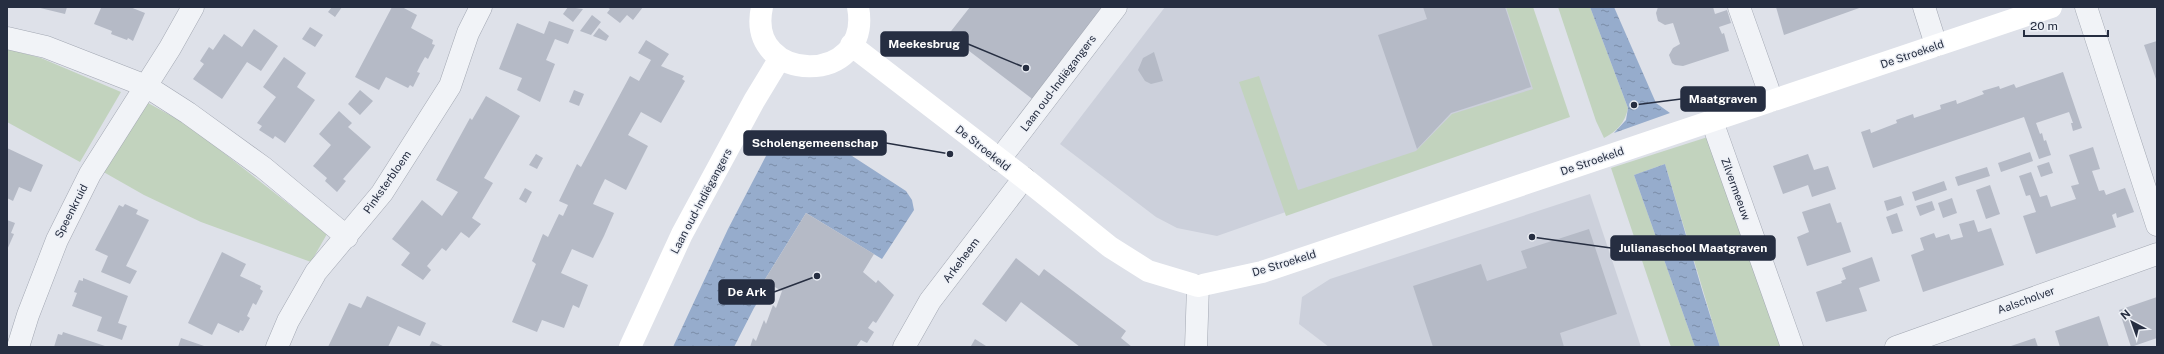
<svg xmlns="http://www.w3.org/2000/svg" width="2164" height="354" font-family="'Public Sans',sans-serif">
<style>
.built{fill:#ccd0db}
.grass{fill:#c2d3be}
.water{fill:url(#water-ripples)}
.building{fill:#b5bac6}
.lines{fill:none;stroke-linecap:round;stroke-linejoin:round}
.street-casing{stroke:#a3a8b3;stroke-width:23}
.street{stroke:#f1f3f7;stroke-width:22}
.secondary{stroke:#fff;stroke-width:22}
.labels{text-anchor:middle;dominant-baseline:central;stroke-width:3;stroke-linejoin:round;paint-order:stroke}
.street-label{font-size:11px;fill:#262e41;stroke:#edf0f6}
.leader{fill:none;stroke:#262e41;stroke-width:1.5}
.callout-dot{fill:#262e41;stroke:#edf0f6;stroke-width:1.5}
.callout{fill:#262e41;stroke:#262e41;stroke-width:1.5}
.callout-label{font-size:12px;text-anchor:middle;font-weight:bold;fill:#fff}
</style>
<defs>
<pattern id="water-ripples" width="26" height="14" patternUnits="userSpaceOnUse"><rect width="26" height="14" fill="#96accc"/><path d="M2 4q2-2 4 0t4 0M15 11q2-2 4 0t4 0" fill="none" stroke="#7a8ca7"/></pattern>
</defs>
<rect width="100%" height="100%" fill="#dee1e9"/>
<!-- built -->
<path class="built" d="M1165 7H1530L1566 114 1217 236 1177 228 1156 217 1060 144Z
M1590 194 1641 347H1329L1299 324 1302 297 1330 279Z"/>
<!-- grass -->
<path class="grass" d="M1506 7H1533L1570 117 1286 216 1239 82 1259 76 1298 190 1416 151 1452 114 1533 89Z
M1558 7H1590L1628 108C1625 123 1617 131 1604 138L1596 121Z
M7 49 41 58 121 92 80 162 7 122Z
M139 98 188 125 327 234 311 262 201 222 144 195 100 170Z
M1714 135 1781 347H1720L1665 164 1634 175 1695 347H1671L1611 168Z"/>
<!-- water -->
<path class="water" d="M1590 7H1614L1656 103 1670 113 1614 133 1626 120 1628 108Z
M803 136 821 138 829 141 906 191 912 200 914 210 882 259 806 213 764 281 769 284 754 308 734 347H673L728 229 767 154 786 140Z
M1665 164 1703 293 1720 347H1695L1634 175Z"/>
<!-- building -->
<path class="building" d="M36 7H67L65 14Z
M98 7H130L145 13 133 41 128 38 127 40 111 34 112 31 94 24 101 8Z
M332 7H342L335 17 328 12Z
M392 7H402L417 15 411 28 433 40 432 44 435 45 428 59 425 57 421 64 417 72 420 73 413 87 410 85 408 88 386 77 379 90 355 77Z
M568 7 583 9 573 22 563 14Z
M607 7H643L633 20 627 15 620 23 607 13 610 9Z
M970 7H1106L1035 101 948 35Z
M1423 7H1505L1531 87 1451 113 1417 149 1378 35 1427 19Z
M1658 7H1713L1715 14 1727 10 1731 23 1719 27 1722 34 1724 33 1729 51 1683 66 1675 65 1672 63 1669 55 1673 48 1680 44 1673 23 1665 25 1658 21 1656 13Z
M1776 7H1862L1784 35Z
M592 15 601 22 591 35 580 31Z
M549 21 574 30 568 44 555 39 546 60 555 64 540 102 517 90 522 78 499 69 517 23 544 34Z
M310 27 323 35 315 47 302 39Z
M599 28 609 36 606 41 593 36Z
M254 29 278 46 261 71 247 62 222 99 193 79 204 64 200 61 209 47 213 50 224 34 242 47Z
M646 40 669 54 661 66 684 76 682 79 685 81 661 123 641 112 628 135 648 146 626 190 605 179 599 191 593 204 614 213 604 236 593 258 572 249 561 273 588 285 579 308 573 305 564 328 542 320 537 332 512 322 536 264 532 261 543 234 548 237 559 214 563 216 568 205 559 201 577 164 581 167 630 76 639 81 651 60 638 53Z
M2157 41V82L2144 45Z
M1154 52 1163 81 1151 84 1145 81 1138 70 1143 58Z
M284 57 306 73 297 87 315 100 285 143 275 136 273 139 259 130 262 126 257 123 276 97 263 87Z
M2063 72 2082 128 2073 131 2071 123H2073L2069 112 2036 123 2040 134 2042 133 2044 141 2046 140 2051 155 2039 159 2024 117 1873 168 1861 132 1870 129 1871 133 1897 123 1896 120 1913 114 1914 118 1941 109 1940 105 1956 100 1957 104 1984 94 1982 91 1999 86 2000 89 2014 84 2016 88Z
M360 90 373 101 360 115 348 104Z
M574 90 584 94 579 106 569 102Z
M486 96 520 116 484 178 493 183 472 218 481 224 469 238 461 232 446 251 442 248 427 266 431 270 423 280 401 265 410 253 392 239 422 200 442 216 458 192 436 180 470 118 472 120Z
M339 111 352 123 348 127 371 147 343 179 346 181 337 192 325 181 327 178 313 166 331 145 319 134Z
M2093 147 2100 169 2092 171 2099 191 2104 190 2106 195 2125 188 2134 212 2117 218 2116 213 2112 215 2116 227 2036 254 2023 216 2036 212 2030 195 2026 196 2019 176 2031 172 2040 197 2047 195 2051 207 2076 199 2071 186 2079 184 2069 155Z
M7 148 43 165 31 192 19 187 13 201 7 198Z
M2030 152 2033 161 2001 172 1998 163Z
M536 154 543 158 537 169 529 165Z
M1808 154 1814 170 1828 166 1836 189 1812 197 1808 185 1783 194 1773 166Z
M2049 162 2053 173 2041 177 2037 166Z
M1987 167 1990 176 1958 186 1955 177Z
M1944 181 1947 190 1915 201 1912 192Z
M1990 185 2000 214 1986 219 1976 190Z
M525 188 532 192 526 203 519 199Z
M1901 196 1904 205 1887 211 1884 201Z
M1952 198 1957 213 1943 218 1938 203Z
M1932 201 1935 210 1920 216 1916 206Z
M1830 203 1837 223 1841 222 1851 252 1807 266 1797 237 1809 232 1802 212Z
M125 204 138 210 136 214 149 220 126 266 137 271 130 284 101 272 108 256 95 250 119 205 123 207Z
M806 213 874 254 863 272 876 283 878 280 894 295 876 323 873 321 868 328 874 332 867 343 861 340 856 347H750L753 338 756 341 764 320 766 324 773 305 776 308 782 291 764 281Z
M1897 213 1903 231 1892 234 1886 217Z
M7 220 15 223 11 233 14 234 7 250Z
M1974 220 1978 232 1991 228 2004 265 1923 292 1911 255 1924 250 1920 238 1934 233 1936 238 1949 234 1951 240 1963 237 1959 224Z
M1589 229 1617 314 1560 333 1564 347H1433L1413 286 1481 264 1487 281 1527 268 1521 251Z
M222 252 246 264 240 276 261 286 260 289 263 291 256 305 253 303 247 316 250 318 243 331 240 330 239 333 218 323 212 335 188 323Z
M1872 257 1880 281 1859 288 1867 311 1826 322 1816 292 1842 283 1841 281 1846 279 1842 268Z
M1016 258 1039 276 1044 269 1126 331 1121 338 1132 347H1080L1021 302 1006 322 982 304Z
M83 278 128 296 118 323 127 326 122 340 97 331 102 317 72 306 77 293 74 292 79 280 83 281Z
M367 296 426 323 420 336 398 326 388 347H328L349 303 361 308Z
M2157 297V338L2131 347 2119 310Z
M2099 316 2109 347H2060L2055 331Z
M63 332 108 347H54L58 334 62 335Z
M181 338 207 347H178Z
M2035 338 2038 347H2008Z
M975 339 986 346V347L971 346Z
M432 341 445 347H429Z"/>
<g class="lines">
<!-- street casing -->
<g class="street-casing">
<path id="street" d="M1739 7 1772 100
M1924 7 1936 45
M2086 7 2157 225
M7 38 46 47 146 86 188 113 264 168 347 237
M1712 121 1792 347
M999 160 1116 7
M18 347 28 315 57 240 90 174 170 48 193 7
M277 347 288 321 316 272 382 193 450 86 468 33 481 7
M904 347 930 301 1024 178
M1196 347 1198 286
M1896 347 2157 254"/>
</g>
<!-- street -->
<use href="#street" class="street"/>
<!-- secondary -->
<path class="secondary" d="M762 7C745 85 873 87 858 7
M851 45 1024 178 1110 247 1148 271 1198 286 1262 272 2051 7
M630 347 682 234 754 101 780 58"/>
</g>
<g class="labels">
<!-- street labels -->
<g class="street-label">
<text transform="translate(1912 54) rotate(-19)">De Stroekeld</text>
<text transform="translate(1058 83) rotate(-53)">Laan oud-Indiëgangers</text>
<text transform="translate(983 148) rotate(38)">De Stroekeld</text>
<text transform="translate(1592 161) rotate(-19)">De Stroekeld</text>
<text transform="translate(387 182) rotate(-55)">Pinksterbloem</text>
<text transform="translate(1736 189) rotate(70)">Zilvermeeuw</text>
<text transform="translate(701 201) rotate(-62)">Laan oud-Indiëgangers</text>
<text transform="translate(71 211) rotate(-63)">Speenkruid</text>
<text transform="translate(961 260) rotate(-53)">Arkeheem</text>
<text transform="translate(1284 263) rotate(-17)">De Stroekeld</text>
<text transform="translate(2026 300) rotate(-20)">Aalscholver</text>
</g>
</g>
<!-- callouts -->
<path class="leader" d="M1026 68L968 44M1634 105L1681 99M950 154L886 143M1532 237L1611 248M817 276L774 292"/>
<g class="callout-dot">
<circle cx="1026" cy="68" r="4"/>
<circle cx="1634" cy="105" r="4"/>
<circle cx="950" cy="154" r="4"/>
<circle cx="1532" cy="237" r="4"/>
<circle cx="817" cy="276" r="4"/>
</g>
<g class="callout">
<rect x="881" y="32" width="87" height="24" rx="4"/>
<rect x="1681" y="87" width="84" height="24" rx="4"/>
<rect x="744" y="131" width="142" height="24" rx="4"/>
<rect x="1611" y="236" width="164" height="24" rx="4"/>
<rect x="719" y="280" width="55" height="24" rx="4"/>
</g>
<g class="callout-label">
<text x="924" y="48">Meekesbrug</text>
<text x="1723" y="103">Maatgraven</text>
<text x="815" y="147">Scholengemeenschap</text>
<text x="1693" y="252">Julianaschool Maatgraven</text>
<text x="747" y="296">De Ark</text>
</g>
<!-- border -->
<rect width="2164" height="354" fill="none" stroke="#262e41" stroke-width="16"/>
<!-- north arrow -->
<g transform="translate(2132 322) rotate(319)" stroke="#edf0f6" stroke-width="3" paint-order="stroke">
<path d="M0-3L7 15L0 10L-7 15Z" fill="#262e41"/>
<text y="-6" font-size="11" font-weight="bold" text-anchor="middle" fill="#262e41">N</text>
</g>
<!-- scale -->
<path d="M2024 30v6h84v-6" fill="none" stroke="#262e41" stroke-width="2"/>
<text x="2030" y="30" font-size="12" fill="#262e41" stroke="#edf0f6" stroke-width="3" paint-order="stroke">20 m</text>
</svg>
